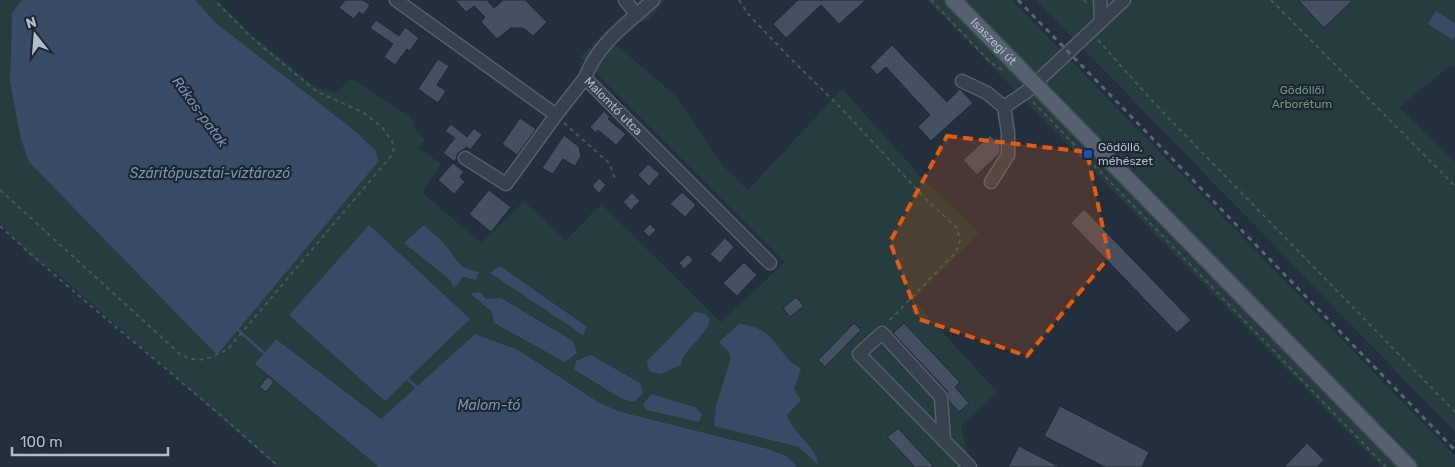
<svg xmlns="http://www.w3.org/2000/svg" width="1455" height="467" font-family="Rubik,sans-serif">
<style>
.green{fill:#263c3f}
.water{fill:#394c67}
.lines{fill:none;stroke-linecap:round;stroke-linejoin:round}
.stream{stroke:#394c67;stroke-width:3}
.building{fill:#455162;stroke:#1f2835}
.minor-casing{stroke:#565f6c;stroke-width:15}
.major-casing{stroke:#414a57;stroke-width:18}
.path{stroke:#44595c;stroke-width:2;stroke-dasharray:4 4;stroke-linecap:butt}
.minor{stroke:#38414e;stroke-width:12}
.major{stroke:#56606e;stroke-width:15}
.rail{stroke:#5a6575;stroke-width:3;stroke-dasharray:5 5;stroke-linecap:butt}
.marked{fill:#e8590c;fill-opacity:0.2;stroke:#e8590c;stroke-width:4;stroke-dasharray:10 6;stroke-linejoin:round}
.transit-dot{fill:#1a4fb4;stroke:#1d2633;stroke-width:2}
.labels{text-anchor:middle;dominant-baseline:central;stroke-width:4.5;stroke-linejoin:round;paint-order:stroke}
.street-label{font-size:12px;fill:#b4bcc9;stroke:#1d2633}
.park-label{font-size:12px;fill:#6b9a76;stroke:#1d2633}
.poi-label{font-size:12px;fill:#b4bcc9;stroke:#1d2633;text-anchor:start}
.water-label{font-size:14px;font-style:italic;fill:#7c92b1;stroke:#1d2633}
</style>
<rect width="100%" height="100%" fill="#242f3e"/>
<!-- green -->
<path class="green" d="M0 0H22L12 13 10 82 20 136 29 162 217 355 378 161 217 24 195 0H217L250 33 315 87 337 93 351 78 411 117 416 132 425 139 419 148 441 164 422 192 481 243 524 201 566 241 601 204 721 322 785 262 580 57 638 0H665L649 19 642 21 615 44 677 97 722 165 748 190 842 89 925 181 979 233 913 300 997 392 961 426 969 458 978 467H798L786 456 621 412 598 402 518 350 475 334 381 420 276 339 255 364 379 467H277L56 272 33 260 0 223Z
M927 0H1012L1455 456V467H1382Z
M1036 0H1455V66H1450L1399 107 1455 162V432Z"/>
<!-- water -->
<path class="water" d="M22 0H195L217 24 355 131 376 151 378 162 217 355 29 162 20 136 10 82 12 13Z
M1436 11 1455 23V36L1453 40 1428 24Z
M369 225 470 319 385 401 289 315Z
M424 225C431 232 441 239 447 247 458 262 459 268 479 272L476 280 463 277 454 288 449 279 404 243Z
M500 266 587 327 583 335 490 273Z
M480 292 486 299 501 298 573 341 577 353 565 362 494 323 492 312 470 293Z
M695 312 706 314 710 320C705 338 681 351 681 365L661 374 649 371 647 361Z
M739 324C763 326 773 338 786 357 789 362 797 365 801 369L794 389 801 400 787 415C792 433 820 450 817 464L799 447 714 426 716 406 731 358 729 352 719 342Z
M475 334 518 350 598 402 621 412 768 449 786 456 798 467H379L255 364 276 339 381 419Z
M591 355 640 383 643 393 634 402 620 398 574 369 576 361Z
M651 394 695 407 702 414 699 422 647 410 643 405Z"/>
<g class="lines">
<!-- stream -->
<path class="stream" d="M238 330 264 353
M405 376 419 390"/>
</g>
<!-- building -->
<path class="building" d="M345 0H363L370 5 363 15 359 12 354 19 339 8Z
M455 0H487L494 8 503 0H525L547 22 533 36 523 28H511L497 39 481 22 485 17 474 6 466 12Z
M798 0H866L839 24 821 5 786 38 773 24Z
M1298 0H1353L1324 28Z
M376 20 399 36 405 27 419 38 410 51 407 49 395 65 384 57 393 44 370 28Z
M892 45 947 102 960 89 973 103 931 141 918 127 930 115 886 67 877 75 870 67Z
M438 59 449 66 437 85 446 91 438 103 418 89Z
M604 111 610 117 608 119 626 134 616 145 598 130 596 133 590 127Z
M520 118 536 129 517 155 502 144Z
M451 124 467 137 474 128 482 135 470 150 467 147 458 153 455 162 443 153 455 138 445 131Z
M564 135 579 147 581 156 575 166 563 159 553 174 542 168Z
M990 135 1000 145V153L977 175 963 160Z
M453 163 464 172 460 177 465 182 454 194 438 180Z
M648 164 660 174 649 186 638 175Z
M599 178 606 185 599 193 592 186Z
M489 190 511 207 491 232 469 214Z
M682 192 696 205 685 217 670 204Z
M632 193 640 201 631 210 623 202Z
M1084 209 1191 320 1177 333 1071 223Z
M650 224 656 230 649 237 643 231Z
M725 238 734 247 720 263 710 254Z
M688 254 693 260 684 269 679 263Z
M744 262 757 275 737 296 723 283Z
M796 297 804 306 790 317 783 308Z
M854 323 861 330 825 367 818 360Z
M904 323 960 382 955 387 969 403 959 412 949 401 947 391 893 333Z
M268 376 274 382 266 392 259 387Z
M1060 406 1149 452 1142 467H1105L1044 436Z
M898 428 934 467H915L887 437Z
M1307 443 1324 460 1317 467H1284Z
M1019 446 1060 467H1008Z"/>
<g class="lines">
<!-- minor casing -->
<g class="minor-casing">
<g id="minor">
<path id="s1" d="M396 0 556 115 585 78 770 263"/>
<path d="M625 0 637 15"/>
<path d="M1100 0 1101 21"/>
<path d="M585 78C598 43 626 25 653 0"/>
<path d="M962 81 987 93 1004 107 1026 92 1124 0"/>
<path d="M465 158 506 184 556 115"/>
<path d="M991 182 1008 155V132L1004 107"/>
<path d="M944 441 941 397 882 333 859 354 970 467"/>
</g>
</g>
<!-- major casing -->
<g class="major-casing">
<g id="major">
<path id="s2" d="M953 0 1409 467"/>
</g>
</g>
<!-- path -->
<path class="path" d="M739 0 748 14 790 58 843 110 922 195 957 228 960 240 956 252 887 323
M931 0 990 62 1004 71
M1084 0 1089 6
M1271 0 1455 186
M1098 40 1156 105 1455 412
M1033 102 1386 467
M564 123 609 163 616 181
M0 190 180 354C198 365 211 358 228 349L391 156 394 148 392 141 382 127 364 113 316 91 252 38 214 0
M0 226C90 309 188 384 279 467"/>
<!-- minor -->
<use href="#minor" class="minor"/>
<!-- major -->
<use href="#major" class="major"/>
<!-- rail -->
<path class="rail" d="M1018 0 1455 450"/>
</g>
<!-- marked area -->
<path class="marked" d="M947 136 1087 152 1109 257 1027 356 919 319 890 242Z"/>
<!-- markers -->
<rect class="transit-dot" x="1083" y="149" width="10" height="10" rx="2.5"/>
<g class="labels">
<!-- street labels -->
<g class="street-label">
<text stroke="none"><textPath href="#s2" startOffset="58">Isaszegi út</textPath></text>
<text stroke="none"><textPath href="#s1" startOffset="284">Malomtó utca</textPath></text>
</g>
<!-- park labels -->
<g class="park-label">
<text x="1302" y="90">Gödöllői<tspan x="1302" dy="14">Arborétum</tspan></text>
</g>
<!-- poi labels -->
<g class="poi-label">
<text x="1098" y="147">Gödöllő,<tspan x="1098" dy="14">méhészet</tspan></text>
</g>
<!-- water labels -->
<g class="water-label">
<text transform="translate(200 112) rotate(54)">Rákos-patak</text>
<text x="210" y="173">Száritópusztai-víztározó</text>
<text x="489" y="405">Malom-tó</text>
</g>
</g>
<!-- north arrow -->
<g transform="translate(35 35) rotate(343)" stroke="#1d2633" stroke-width="4" paint-order="stroke">
<path d="M0-4L9 19L0 12L-9 19Z" fill="#b4bcc9"/>
<text y="-8" font-size="14" font-weight="bold" text-anchor="middle" fill="#b4bcc9">N</text>
</g>
<!-- scale -->
<path d="M12 447v8h156v-8" fill="none" stroke="#b4bcc9" stroke-width="2.5"/>
<text x="20" y="447" font-size="15" fill="#b4bcc9" stroke="#1d2633" stroke-width="4" paint-order="stroke">100 m</text>
</svg>
